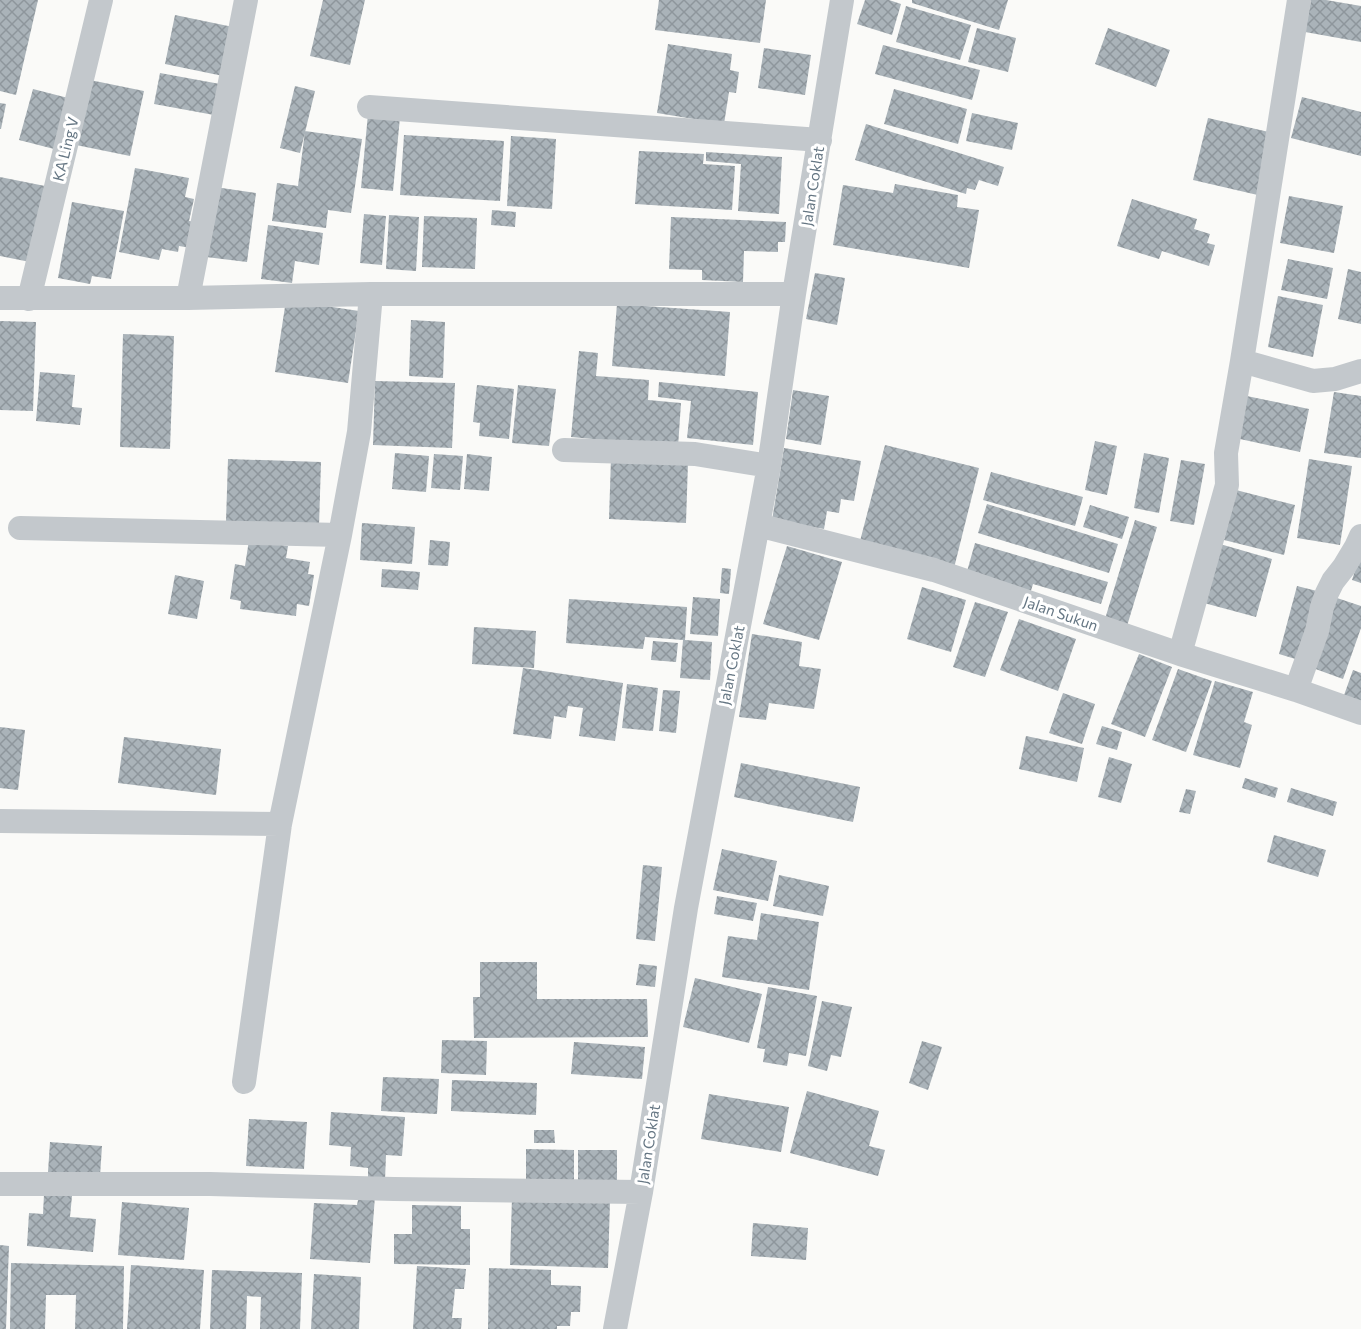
<svg xmlns="http://www.w3.org/2000/svg" width="1361" height="1329" font-family="Commissioner,sans-serif">
<style>
.building{fill:url(#building-cross-hatch)}
.lines{fill:none;stroke-linecap:round;stroke-linejoin:round}
.minor{stroke:#c3c8cc;stroke-width:24}
.labels{text-anchor:middle;dominant-baseline:central;stroke-width:6;stroke-linejoin:round;paint-order:stroke}
.street-label{font-size:15px;fill:#657683;stroke:#fff}
</style>
<defs>
<pattern id="building-cross-hatch" width="8" height="8" patternUnits="userSpaceOnUse" patternTransform="scale(1.5)"><rect width="8" height="8" fill="#aab3b9"/><path d="M0 0l8 8M0 8l8-8" fill="none" stroke="#8e969c"/></pattern>
</defs>
<rect width="100%" height="100%" fill="#fafaf8"/>
<!-- building -->
<path class="building" d="M0 0H38L16 95 0 91Z
M323 0H365L350 65 310 56Z
M659 0H766L760 43 655 30Z
M865 0H889L901 4 892 35 857 24Z
M912 0H1008L999 30 912 3Z
M1311 0H1326L1361 6V42L1305 32Z
M906 6 971 25 960 60 896 42Z
M175 15 233 27 223 76 165 64Z
M977 28 1016 38 1008 72 968 62Z
M1108 28 1170 50 1156 87 1095 64Z
M668 44 732 54 730 70 739 72 736 93 729 92 724 124 657 113Z
M883 45 980 70 972 100 875 74Z
M764 48 811 55 805 95 758 88Z
M160 73 220 84 214 115 154 104Z
M90 80 144 91 130 156 76 145Z
M295 86 315 91 300 153 280 148Z
M33 89 72 99 58 150 19 140Z
M894 89 967 109 958 144 884 124Z
M1302 97 1361 112V156L1291 138Z
M0 103 6 104 1 129H0Z
M972 113 1018 123 1012 150 966 141Z
M368 114 400 117 393 191 361 188Z
M1208 118 1277 134 1262 196 1193 180Z
M866 124 1004 167 998 186 979 180 975 190 967 188 966 194 855 160Z
M305 131 362 139 351 213 328 210 326 228 272 221 277 183 298 186Z
M404 135 504 141 500 201 400 195Z
M511 136 556 139 552 209 507 206Z
M639 151 704 154 703 164 735 166 732 210 635 204Z
M706 152 782 157 779 214 738 211 741 164 706 161Z
M135 168 189 178 185 197 194 199 189 221 196 222 191 248 179 246 178 252 162 249 159 260 119 252Z
M0 177 45 186 30 262 0 256Z
M895 184 958 195 957 207 979 210 969 268 833 245 843 185 893 193Z
M215 187 256 193 247 262 206 257Z
M1289 196 1343 206 1334 253 1280 243Z
M1132 199 1197 219 1194 229 1210 234 1207 243 1215 245 1209 266 1162 251 1159 259 1117 246Z
M72 202 124 211 111 279 92 276 90 284 58 278Z
M492 210 516 212 515 227 491 225Z
M364 214 386 216 382 265 360 263Z
M389 215 419 217 416 271 386 269Z
M424 216 477 218 475 269 422 267Z
M671 217 786 222 785 242H778V252L744 251 743 282 702 280V270L669 269Z
M268 225 323 233 319 265 295 261 292 283 261 279Z
M1288 259 1333 268 1327 299 1281 290Z
M1348 269 1361 272V324L1338 319Z
M815 273 845 278 837 325 806 319Z
M1278 296 1323 305 1313 357 1268 347Z
M286 300 359 311 348 383 275 372Z
M617 304 730 312 725 376 612 366Z
M411 320 445 322 443 378 409 376Z
M0 321 36 322 33 411 0 410Z
M123 334 174 336 170 449 120 447Z
M579 351 598 353 596 376 649 380 648 400 681 403 678 447 571 437Z
M40 372 75 375 72 407 82 408 80 425 36 421Z
M375 381 455 383 452 448 373 445Z
M659 382 758 392 753 445 687 438 691 401 658 397Z
M477 385 514 389 509 439 479 436 480 423 473 422Z
M518 385 556 389 549 446 512 443Z
M793 390 829 396 821 445 786 439Z
M1334 392 1361 396V458L1324 453Z
M1242 395 1309 409 1300 452 1240 439Z
M1095 441 1117 446 1107 495 1085 490Z
M885 445 979 468 954 568 859 545Z
M784 448 861 461 854 501 841 499 839 513 827 511 824 529 772 520Z
M395 453 429 456 426 492 392 489Z
M1144 453 1169 458 1159 513 1134 508Z
M434 454 463 456 460 490 431 488Z
M467 454 492 457 489 491 464 489Z
M611 458 688 462 686 523 609 519Z
M228 459 321 462 319 526 226 522Z
M1309 459 1352 466 1340 545 1297 538Z
M1181 460 1205 464 1194 525 1170 521Z
M991 472 1083 497 1075 526 983 500Z
M1236 490 1295 505 1284 555 1224 540Z
M987 504 1118 544 1109 573 978 533Z
M1090 505 1129 517 1122 539 1083 527Z
M1135 520 1157 527 1127 626 1105 619Z
M362 523 415 527 412 564 360 560Z
M249 540 288 546 286 558 310 562 308 574 314 575 309 606 297 604 296 616 240 609 241 601 230 599 235 564 245 566Z
M430 540 450 542 448 566 428 565Z
M975 543 1108 582 1101 604 1033 584 1030 594 966 575Z
M1220 544 1272 559 1256 617 1204 603Z
M787 546 842 562 819 640 763 624Z
M1361 552V583L1352 580Z
M722 568 731 569 729 594 720 593Z
M382 569 420 572 418 590 381 587Z
M175 575 204 581 197 619 168 614Z
M1297 586 1321 592 1302 661 1279 654Z
M922 587 966 600 951 652 907 639Z
M693 597 720 599 718 636 690 634Z
M1334 597 1361 606V628L1343 679 1310 667Z
M569 599 687 607 685 640 712 642 710 680 680 678 683 640 645 637 643 649 566 643Z
M975 602 1008 612 985 677 953 667Z
M1019 619 1076 639 1058 691 1000 670Z
M474 627 536 631 534 668 472 664Z
M752 634 802 642 799 666 821 669 814 709 769 703 766 720 739 717Z
M653 641 678 643 676 662 651 660Z
M1139 654 1172 667 1145 737 1111 724Z
M523 668 623 683 615 741 579 736 583 708 568 706 566 718 554 716 551 739 513 734Z
M1178 669 1212 681 1186 752 1152 740Z
M1353 670 1361 673V704L1343 698Z
M1215 681 1253 692 1244 722 1252 725 1240 768 1193 755Z
M627 684 658 688 653 731 622 728Z
M663 690 680 691 676 733 659 731Z
M1063 693 1095 704 1082 744 1049 733Z
M1102 726 1122 732 1117 750 1096 744Z
M0 727 25 730 18 790 0 788Z
M1026 736 1084 748 1077 782 1019 769Z
M124 737 221 749 216 795 118 783Z
M1109 757 1132 764 1121 803 1098 797Z
M741 763 860 787 853 822 734 797Z
M1245 778 1278 788 1275 798 1242 788Z
M1291 788 1337 802 1333 816 1287 802Z
M1186 789 1196 791 1190 814 1179 812Z
M1274 835 1326 850 1318 877 1267 862Z
M722 849 777 861 768 901 713 890Z
M643 865 662 867 655 941 636 939Z
M779 875 829 886 823 916 773 906Z
M717 896 757 903 753 921 714 914Z
M761 913 819 922 809 990 722 977 728 936 757 940Z
M480 962H537V999H647L648 1037 474 1038 473 997H480Z
M639 964 657 966 655 987 636 985Z
M695 978 762 994 749 1043 683 1027Z
M768 987 817 996 806 1056 789 1053 787 1066 763 1062 765 1049 757 1048Z
M822 1001 852 1007 841 1057 831 1055 827 1071 808 1066Z
M442 1040 487 1041 486 1075 441 1073Z
M922 1041 942 1047 928 1090 909 1083Z
M574 1042 645 1047 642 1079 571 1074Z
M383 1077 439 1079 437 1114 381 1111Z
M452 1080 537 1083 536 1115 451 1111Z
M807 1091 879 1111 869 1146 885 1150 878 1176 790 1153Z
M709 1094 789 1107 781 1152 701 1139Z
M331 1112 405 1117 402 1156 386 1155 385 1180 368 1179V1168L350 1166 351 1147 329 1145Z
M249 1119 307 1122 304 1169 246 1166Z
M534 1130H554L555 1143H534Z
M50 1142 102 1146 100 1176 48 1172Z
M526 1149 574 1150V1183L526 1182Z
M578 1150H617V1182H578Z
M44 1194 72 1196 70 1217 96 1219 93 1252 27 1246 29 1213 43 1214Z
M359 1195 375 1196 370 1263 310 1259 314 1203 357 1205Z
M512 1197 610 1201 608 1268 510 1265Z
M122 1202 189 1208 184 1260 118 1255Z
M412 1205 461 1206V1229H470V1265L394 1264V1234H412Z
M753 1223 808 1228 806 1260 751 1256Z
M0 1245 9 1246 6 1329H0Z
M11 1263 124 1266 123 1329H75L76 1295H46L45 1329H10Z
M131 1265 204 1270 200 1329H127Z
M417 1266 466 1269 464 1289H455L452 1318H462L461 1329H413Z
M489 1268 551 1270V1285L581 1286 580 1312H571L570 1326H557V1329H488Z
M212 1270 302 1273 300 1329H260L261 1297 247 1296 246 1329H210Z
M314 1274 361 1277 359 1329H311Z"/>
<g class="lines">
<!-- minor -->
<path class="minor" d="M1299 0 1242 361 1313 381 1335 379 1361 371
M369 107 820 140
M0 298H188L371 294H794
M188 298 246 0
M29 299 101 0
M564 450 695 454 769 466
M758 525 934 570 1180 654 1296 690 1361 713
M20 528 340 535
M1180 654 1227 485 1226 453 1242 361
M1296 690 1317 631 1322 607 1327 593 1333 581 1344 567 1356 547 1361 536
M0 821 280 824
M244 1082 280 824 340 535 359 432 371 294
M0 1184H210L394 1189 641 1192
M615 1329 641 1192 686 908 769 466 794 294 842 0"/>
</g>
<g class="labels">
<!-- street labels -->
<g class="street-label">
<text transform="translate(65 149) rotate(-76)">KA Ling V</text>
<text transform="translate(812 186) rotate(-81)">Jalan Coklat</text>
<text transform="translate(1061 613) rotate(19)">Jalan Sukun</text>
<text transform="translate(731 665) rotate(-79)">Jalan Coklat</text>
<text transform="translate(648 1144) rotate(-81)">Jalan Coklat</text>
</g>
</g>
</svg>
